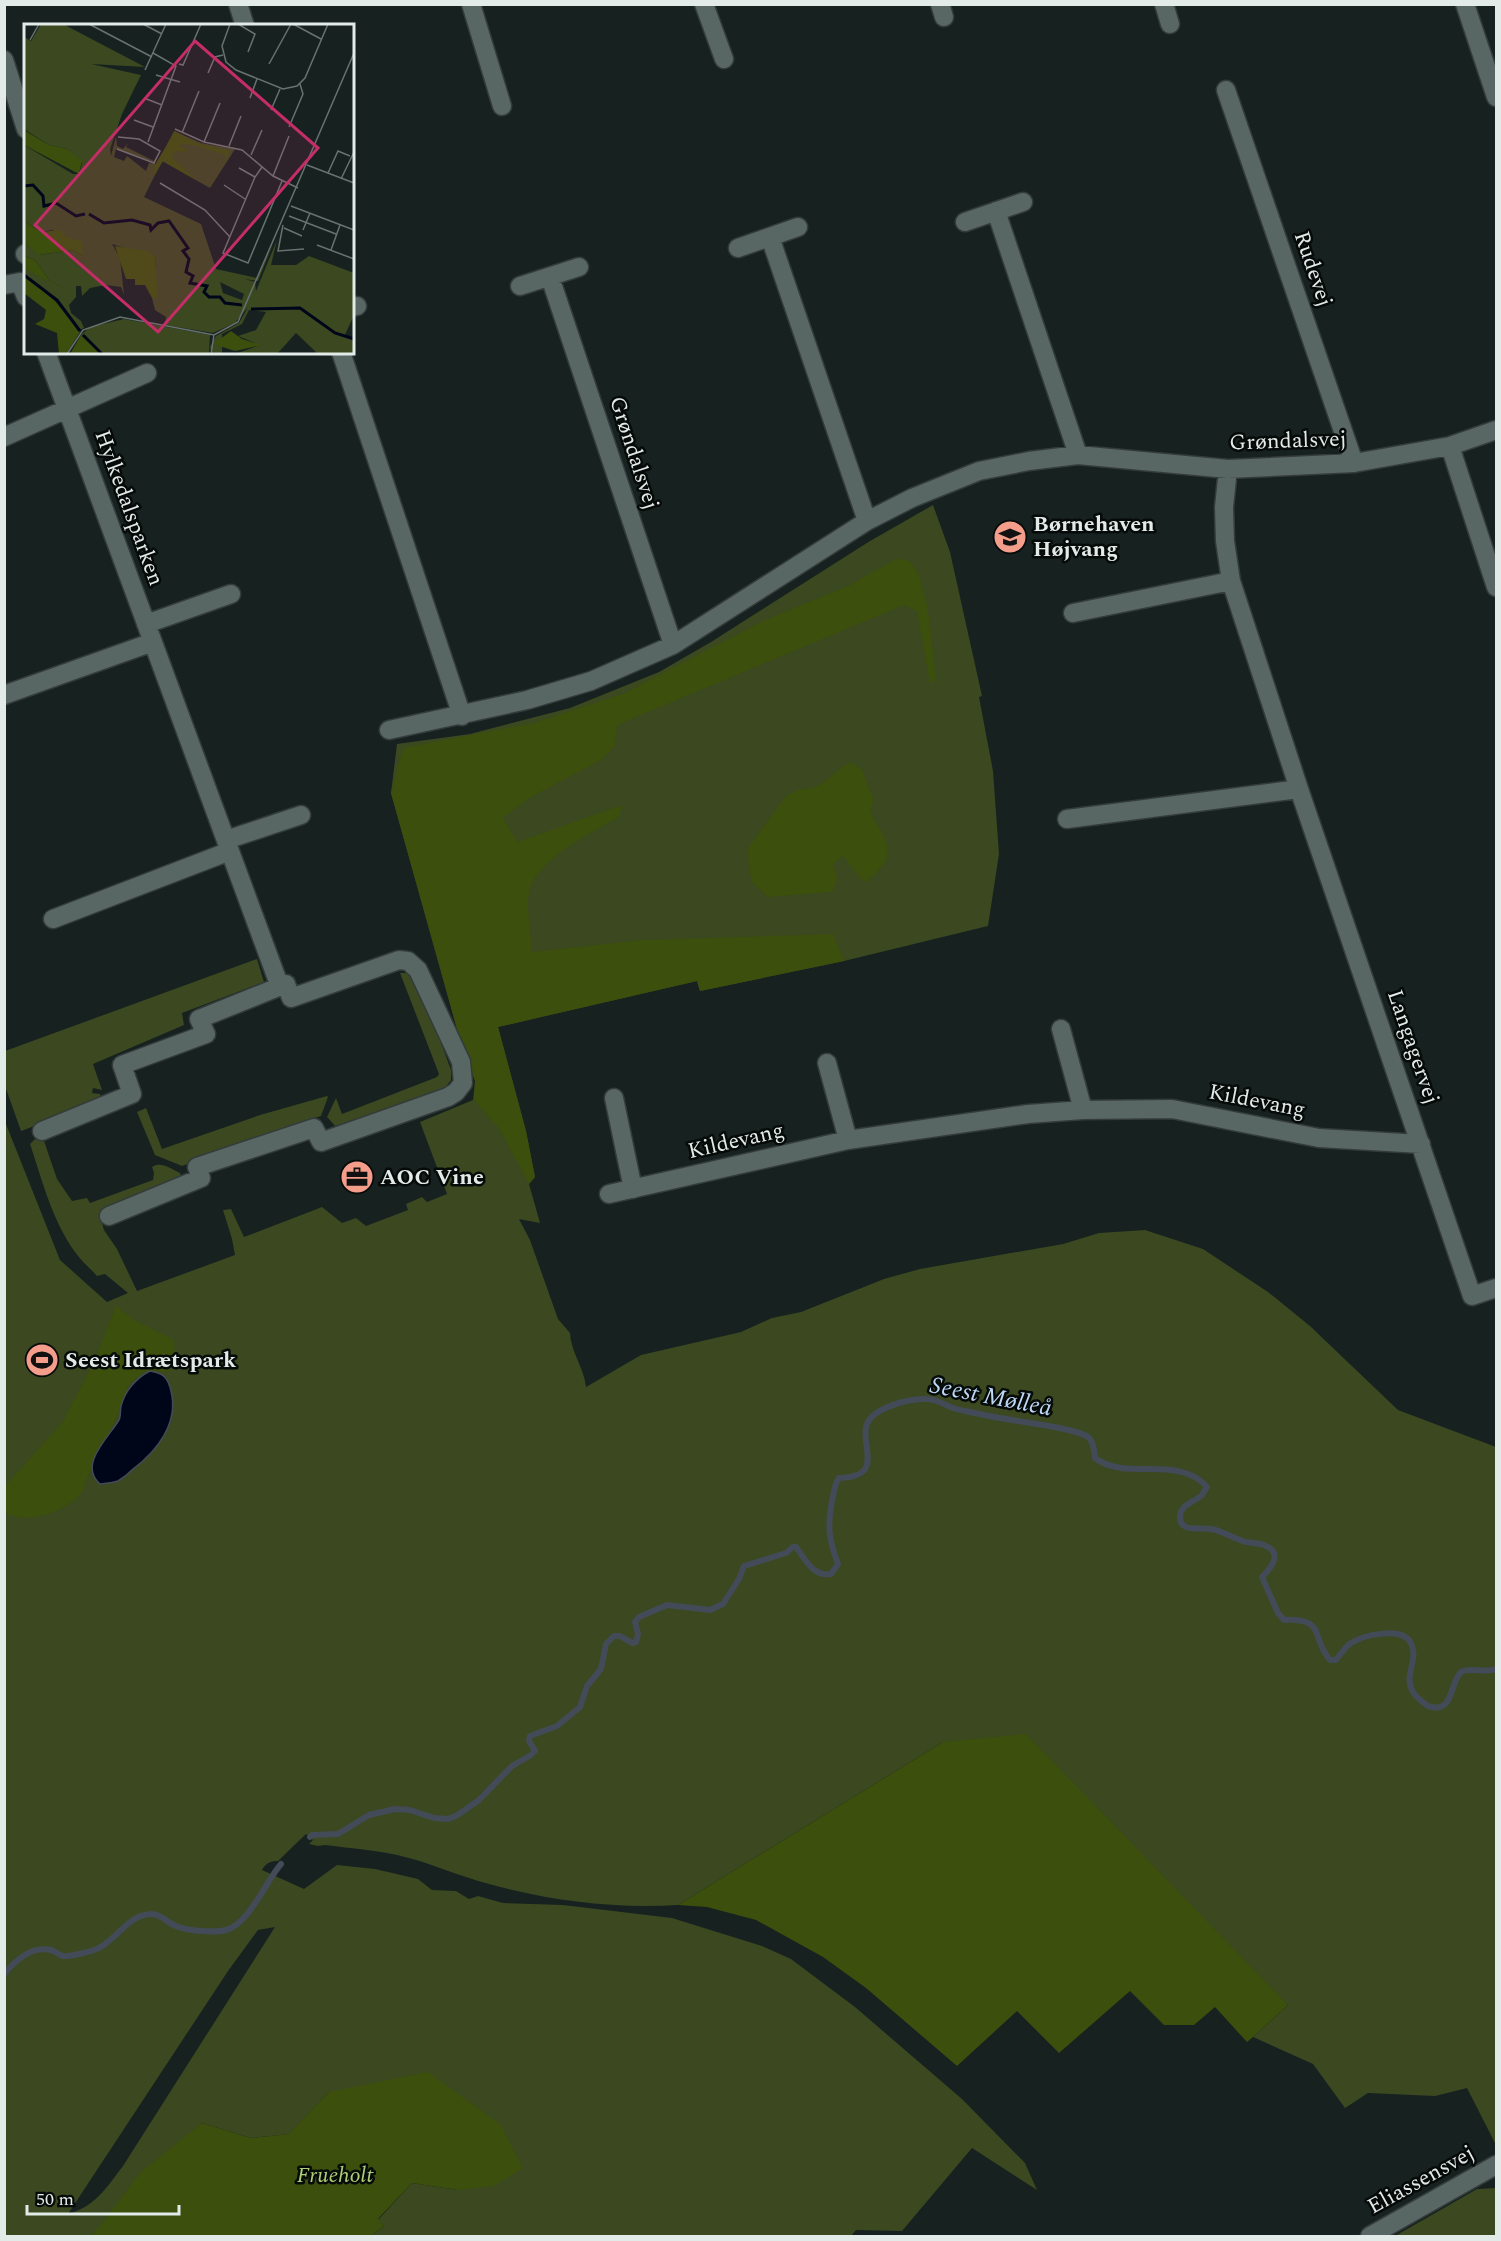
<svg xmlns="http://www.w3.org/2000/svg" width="1501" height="2241" font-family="Spectral,serif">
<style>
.green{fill:#3b4820;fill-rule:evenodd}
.forest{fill:#3c4f0c}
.water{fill:#00061a;stroke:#444b58;stroke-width:1.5}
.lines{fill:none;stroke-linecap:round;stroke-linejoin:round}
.stream{stroke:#444b58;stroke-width:6}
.minor-casing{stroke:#343c3b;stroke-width:21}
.minor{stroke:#586664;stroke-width:18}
.labels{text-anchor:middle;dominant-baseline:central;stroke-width:5;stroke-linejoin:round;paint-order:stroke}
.street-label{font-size:22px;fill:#e3ebe9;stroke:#060a09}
.poi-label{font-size:22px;font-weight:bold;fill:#e3ebe9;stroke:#060a09;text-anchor:start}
.park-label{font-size:22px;font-style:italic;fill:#b0cf75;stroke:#060a09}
.water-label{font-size:24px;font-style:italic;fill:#bdd9f5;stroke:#060a09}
.inset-river{fill:none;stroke:#00061a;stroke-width:3}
.inset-road{fill:none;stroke:#687270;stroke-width:1.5}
.view{fill:#c52d69;fill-opacity:0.15;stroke:#c52d69;stroke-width:3}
.inset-edge{fill:none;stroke:#e3ebe9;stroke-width:3}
</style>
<rect width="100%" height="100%" fill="#162120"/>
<!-- green -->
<path class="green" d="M933 505 950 552 982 696 979 697 993 771 999 854 988 926 844 961 700 991 697 981 498 1027 526 1131 535 1177 529 1184 540 1223 519 1219 530 1240 558 1319 570 1333C571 1353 584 1367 586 1387L641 1355 741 1332 772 1318 801 1312 884 1279 920 1269 1063 1244 1099 1233 1145 1230 1203 1249 1268 1292 1310 1326 1398 1410 1496 1447V2145L1467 2088 1435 2096 1368 2093 1345 2108 1313 2064 1253 2037 1288 2005 943 1742 678 1905C616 1909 549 1901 489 1884 458 1876 429 1862 397 1855 374 1850 349 1848 325 1845L318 1846 309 1844 313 1840 306 1834 278 1861C270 1861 266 1863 262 1870L304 1889 337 1865 375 1869 418 1879 432 1890 456 1891 469 1899 478 1896 503 1903 563 1905 672 1918 762 1946 791 1959 855 2007 962 2099 1025 2163 1037 2190 972 2148 902 2231 856 2230 851 2236H371L384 2226 378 2220 412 2183 458 2190 329 2092 290 2134 251 2138 202 2123 92 2236H5L4 1119 60 1260 107 1302 128 1293 105 1274 97 1276C90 1268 81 1261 75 1252 52 1220 42 1180 30 1144L36 1138H43L57 1179 72 1201 87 1198 90 1203 153 1180 154 1173 152 1167C161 1161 171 1169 180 1173L183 1182 101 1219 104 1230 117 1249 137 1291 235 1255 232 1239 223 1210 231 1209 244 1237 322 1207 342 1223 356 1218 366 1226 408 1210 406 1204 422 1197 427 1202 447 1194 420 1122 473 1100 475 1081 459 1036 391 793 397 744 470 734 570 708 659 672 711 642 870 541ZM275 1927 123 2166C106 2188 96 2206 68 2214L228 1971 258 1930Z
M257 959 264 982 182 1013 184 1025 93 1064 102 1090 93 1088 92 1093 100 1094 102 1101 21 1131 5 1086V1051Z
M400 973H407L419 983 451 1070V1080L441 1093 337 1128 327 1117 336 1098 342 1114 437 1077 439 1074Z
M327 1096 328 1097 321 1116 271 1132 182 1166 155 1155 137 1112 146 1108 162 1149 260 1115Z
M1496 2188V2236H1395L1477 2189Z"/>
<!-- forest -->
<path class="forest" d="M896 559C901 559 906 559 910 562 929 578 933 656 936 681L930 683 917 611 904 605 617 725 615 746 601 760 531 797 503 818 517 842 622 805 619 817C592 832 536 860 529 892 526 905 531 937 532 952L642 940 833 934 844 961 700 991 697 981 498 1027 526 1131 535 1177 529 1184 500 1130 474 1100 475 1081 459 1036 391 793 403 748 534 723 625 693 761 622 848 586Z
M851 762 862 770 874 801 870 811C888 846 901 853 866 882L860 878 843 856 833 864 837 880 832 892 768 897 752 882 749 867 748 848 786 796 798 790 813 788 823 783 842 767Z
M116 1306 136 1321 174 1340 175 1359 168 1372 145 1371 129 1384 115 1421 86 1480C84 1508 26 1528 5 1512L4 1487 62 1423 94 1362Z
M1026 1734 1288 2005 1253 2037 1247 2042 1215 2007 1194 2025H1164L1130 1991 1059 2053 1017 2011 957 2066 866 1988 823 1957 756 1920 707 1907 678 1905 943 1742Z
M428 2072 501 2125 523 2168 494 2186 458 2190 412 2183 378 2219 384 2226 371 2236H92L141 2172 202 2123 251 2138 289 2134 329 2092Z"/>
<!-- water -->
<path class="water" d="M150 1371C164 1373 168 1378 171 1391 179 1423 157 1451 133 1469 129 1473 123 1478 118 1481 113 1483 106 1483 100 1484 78 1465 108 1438 119 1420 121 1416 120 1411 121 1406 125 1391 136 1378 150 1371Z"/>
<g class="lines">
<!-- stream -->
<path class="stream" d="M310 1837 312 1835 338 1834 369 1815 395 1809 410 1810 434 1818 448 1819 456 1816 479 1800 512 1766 531 1755 535 1751 529 1741 530 1736 557 1726 580 1707 587 1686 601 1669 606 1644 614 1636H620L632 1643 636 1642 638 1634 635 1622 639 1617 667 1605 710 1610 723 1604 739 1579 744 1566 786 1553 793 1547H796C805 1559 813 1577 831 1574L838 1564C829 1540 827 1527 832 1501 834 1493 834 1485 839 1478 895 1476 847 1434 875 1414 888 1405 911 1398 927 1399 936 1399 945 1405 953 1408 962 1411 971 1412 980 1414 1002 1420 1074 1427 1088 1437 1094 1442 1094 1451 1095 1458 1127 1482 1178 1454 1207 1487 1205 1489 1204 1492 1202 1495 1195 1502 1180 1504 1180 1517 1180 1533 1201 1527 1211 1529 1223 1531 1234 1539 1246 1542 1252 1543 1258 1543 1264 1545 1284 1553 1271 1568 1262 1577L1278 1613 1284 1620C1327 1618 1310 1637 1330 1660H1336C1340 1655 1345 1647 1351 1643 1364 1635 1402 1626 1411 1643 1420 1662 1400 1677 1416 1696 1421 1700 1424 1705 1431 1707 1454 1712 1450 1682 1461 1672 1468 1667 1484 1673 1496 1669
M4 1974C16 1960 31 1946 51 1950 55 1951 59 1955 63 1956 68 1957 94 1951 99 1948 118 1938 129 1914 152 1914 163 1915 167 1923 176 1926 187 1931 215 1933 226 1930 249 1924 266 1881 281 1864"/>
<!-- minor casing -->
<g class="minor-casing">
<path id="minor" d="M238 4 245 26
M471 4 502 106
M704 4 724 59
M940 4 944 17
M1164 4 1170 24
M1465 4 1496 97
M4 60 26 129
M1226 90 1354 463
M996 211 1078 455
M965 222 1023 202
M770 237 867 521
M738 248 798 227
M25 254H26
M550 277 673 645
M4 285 20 282 26 297
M520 286 579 267
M352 307 357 306
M46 352 280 987
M341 352 462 716
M4 437 147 373
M1450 446 1496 587
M1228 469 1224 507 1225 541 1231 581 1299 789 1472 1296 1496 1288
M1073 613 1231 581
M146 624 231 594
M4 695 153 642
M389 730 527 700 591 681 673 645 867 521 912 498 979 471 1029 461 1078 455 1228 469 1354 463 1450 446 1496 430
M1067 819 1299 789
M226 840 301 815
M53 919 230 851
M1061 1029 1083 1110
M827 1063 848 1140
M614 1098 633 1189
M42 1131 132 1094 122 1065 206 1034 199 1019 286 984 291 998 399 960 408 961 418 970 461 1062 463 1083 456 1092 448 1097 321 1142 314 1128 197 1167 201 1178 109 1216
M609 1194 848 1140 1028 1114 1083 1110 1172 1109 1319 1138 1421 1144
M1370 2236 1496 2165"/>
</g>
<!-- minor -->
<use href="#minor" class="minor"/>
</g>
<!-- icons -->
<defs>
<g id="school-disc" transform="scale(1.725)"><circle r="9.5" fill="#f49d8b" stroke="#060a09"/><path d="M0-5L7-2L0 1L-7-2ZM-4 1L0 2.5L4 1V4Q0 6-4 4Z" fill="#111"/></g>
<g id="office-disc" transform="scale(1.725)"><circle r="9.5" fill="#f49d8b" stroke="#060a09"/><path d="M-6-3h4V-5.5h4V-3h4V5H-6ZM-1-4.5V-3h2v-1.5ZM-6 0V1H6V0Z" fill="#111"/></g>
<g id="stadium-disc" transform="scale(1.725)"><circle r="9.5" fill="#f49d8b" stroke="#060a09"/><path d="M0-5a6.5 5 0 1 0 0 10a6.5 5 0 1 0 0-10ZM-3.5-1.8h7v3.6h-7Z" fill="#111"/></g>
</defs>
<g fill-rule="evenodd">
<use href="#school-disc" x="1010" y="537"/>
<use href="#office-disc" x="357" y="1177"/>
<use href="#stadium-disc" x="42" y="1360"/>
</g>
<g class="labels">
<!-- street labels -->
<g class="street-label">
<text transform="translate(1313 269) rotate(71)">Rudevej</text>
<text transform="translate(1288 441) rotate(-2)">Grøndalsvej</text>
<text transform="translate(634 453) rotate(72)">Grøndalsvej</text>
<text transform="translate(129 508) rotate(70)">Hylkedalsparken</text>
<text transform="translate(1413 1047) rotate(71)">Langagervej</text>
<text transform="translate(1257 1101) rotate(11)">Kildevang</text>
<text transform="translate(736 1141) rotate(-13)">Kildevang</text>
<text transform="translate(1421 2180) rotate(-29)">Eliassensvej</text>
</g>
<!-- poi labels -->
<g class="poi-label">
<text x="1033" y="524">Børnehaven<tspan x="1033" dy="25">Højvang</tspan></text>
<text x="380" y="1177">AOC Vine</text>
<text x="65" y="1360">Seest Idrætspark</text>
</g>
<!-- park labels -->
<g class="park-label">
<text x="335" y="2175">Frueholt</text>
</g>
<!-- water labels -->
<g class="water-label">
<text transform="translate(991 1397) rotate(11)">Seest Mølleå</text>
</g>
</g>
<!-- overview -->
<g transform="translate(24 24)">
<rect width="330" height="330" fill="#162120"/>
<path d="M17 0H39L121 43 67 40 117 51 98 90 86 125 87 132 92 113 93 122 99 125 104 119 102 123 130 137 134 126 130 138 92 125 90 133 100 137 103 132 122 147 125 139 133 140 150 107 177 119 211 125 186 164 138 137 120 173 177 200 192 245 233 254 249 220 234 257 221 255 231 258 232 267 253 216 247 241H272L285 232 330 249V291L320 313 330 314V330H294L272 309 253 330H211L236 321 214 312 232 306 242 288 225 286 218 300 198 310V330H188L186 323 192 312 215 299 224 283 211 299 189 309 141 301 142 293 131 286 128 274H133L131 233 88 220 96 234 100 271 97 263 82 261 66 264 58 272 57 262H52V273L45 281 47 289 57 297 60 304 55 306 31 274 0 251V243L43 266 25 256 11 236 0 232V219L16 231 49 226 59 232 39 211 28 206 17 208 0 197V121L49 150H55L58 139 43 125 25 121 0 105V13L7 17ZM196 258 220 270 218 276 199 269ZM100 295 186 311 185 330H77L57 311 66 303Z" fill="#3b4820" fill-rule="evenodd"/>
<path d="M0 106 25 121 43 125 58 137 55 150 0 121ZM151 107 173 119 205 127 204 132 199 140 202 131 170 121 154 120 164 128 152 127 147 133 172 156 139 137 130 152 131 141ZM0 197 17 208 36 206 42 213 58 218 59 232 49 226 15 231 0 219ZM91 222 124 227 131 233 134 274H128L121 261H111V255H102ZM0 232 11 236 25 256 44 267 1 245ZM0 251 32 278 56 308 42 330H35L33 309 11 300 20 295 22 286 0 269ZM207 307 218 315 238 321 211 327 189 320ZM57 311 77 330H46Z" fill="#3c4f0c"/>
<path class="inset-river" d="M0 162 9 161 19 172 20 182 32 179 52 192 61 190M65 190 80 199 108 196 126 201 127 206 134 199 145 197 164 224 159 227 165 235 162 248 169 252 166 259 183 262 180 268 185 273H196L201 279 218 281M0 251 33 276 56 307M227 285 276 284 311 309 330 315M59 311 78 330"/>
<path class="inset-road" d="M65 0 128 33M119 0 138 10M206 0 198 22 202 38 212 46 259 65 273 62 281 54 304 0M214 0 231 10 224 28M269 0 297 15M6 16 15 0M155 40 159 41 177 0M245 40 267 0M121 46 142 0M184 49 191 33 199 31M132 51 156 58M120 74 138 81M226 74 233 55M247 86 256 65M110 96 129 103M265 103 279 70 276 60M151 105 180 118 218 126 249 152 274 164M158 109 175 67M124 118 152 42 129 29M180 118 196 79M205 122 217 92M93 125 130 139 136 127 115 115 94 113M227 131 238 106M283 141 330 159M238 143 231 153 199 229 224 239 258 157M215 144 231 153M304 149 314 127 326 132M249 152 265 112M317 155 330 128M136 159 181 186 206 213M200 161 221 175M267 182 330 206M265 192 312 210M259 201 254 227 280 225M260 204 278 212M279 206 286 189M293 221 330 235M307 226 316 201M43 330 59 306 96 293 190 311 214 298 330 29M187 330 190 311"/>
<path class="view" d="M171 17 294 124 134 308 11 201Z"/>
<rect width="330" height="330" class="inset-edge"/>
</g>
<!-- border -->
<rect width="1501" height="2241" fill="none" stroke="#e3ebe9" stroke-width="12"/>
<!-- scale -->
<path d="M27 2205v9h152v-9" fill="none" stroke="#e3ebe9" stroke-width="3"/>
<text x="36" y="2205" font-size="18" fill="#e3ebe9" stroke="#060a09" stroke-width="4.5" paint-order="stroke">50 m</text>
</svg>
